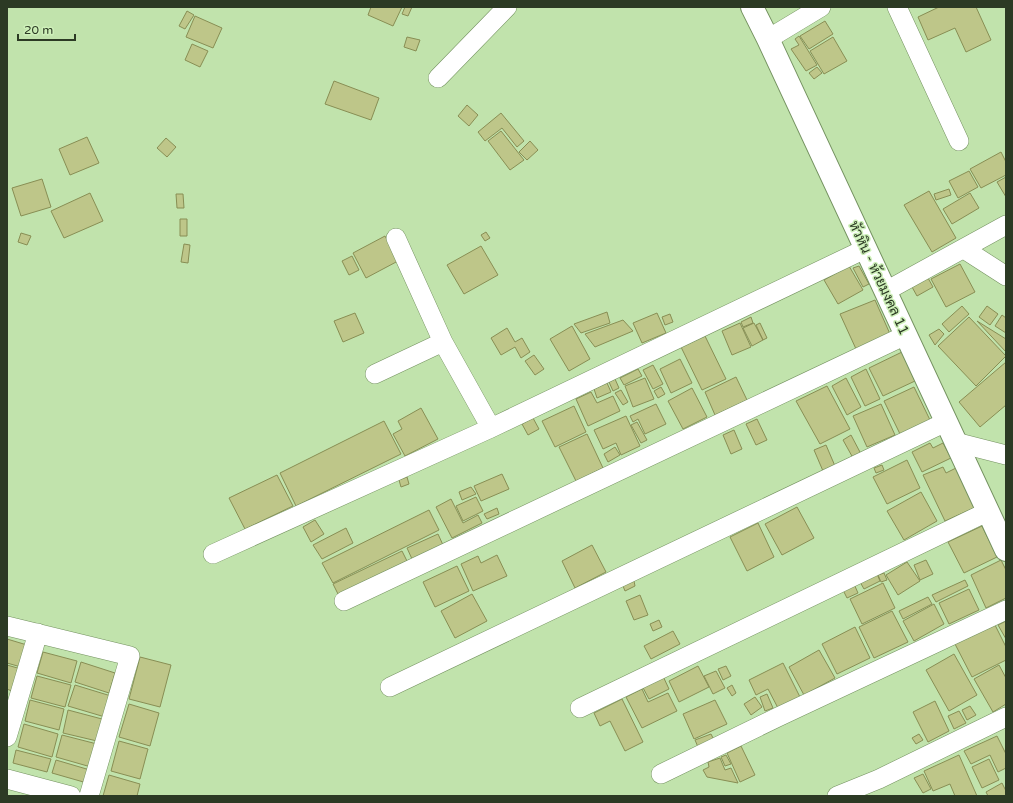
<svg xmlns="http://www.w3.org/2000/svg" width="1013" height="803" font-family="'Varela Round',Sarabun,sans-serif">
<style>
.building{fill:#bec689;stroke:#888e54}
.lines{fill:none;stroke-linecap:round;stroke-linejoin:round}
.minor-casing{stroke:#749260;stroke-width:20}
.tertiary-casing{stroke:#749260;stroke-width:24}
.minor{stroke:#fff;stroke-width:19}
.tertiary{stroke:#fff;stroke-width:22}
.labels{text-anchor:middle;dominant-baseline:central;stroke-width:3;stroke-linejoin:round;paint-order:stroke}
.street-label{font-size:14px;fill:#2c3a24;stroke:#cef0b9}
</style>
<rect width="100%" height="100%" fill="#c1e3ac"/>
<!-- building -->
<path class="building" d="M371 7H402L393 26 368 15Z
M405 7H412L408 16 402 14Z
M939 7H976L991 40 966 52 955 28 928 40 918 17Z
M187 11 194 15 185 29 179 26Z
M195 16 222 28 213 48 186 37Z
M825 21 833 34 809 49 800 36Z
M799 36 817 65 806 71 791 49 799 45 795 39Z
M407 37 420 40 416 51 404 47Z
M833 37 847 61 824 74 810 51Z
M192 44 208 51 200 67 185 60Z
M817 67 822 73 814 79 809 73Z
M334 81 379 98 371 120 325 104Z
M467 105 478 115 469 126 458 116Z
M501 113 524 141 517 147 502 128 485 141 478 132Z
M501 131 524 160 510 170 488 141Z
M87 137 99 163 70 175 59 149Z
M166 138 176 147 167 157 157 148Z
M530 141 538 150 527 160 519 152Z
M1001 152 1006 162V175L981 188 970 169Z
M969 171 978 187 958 198 949 181Z
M1006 177V197L997 182Z
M42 179 51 207 21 216 12 188Z
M949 189 951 195 936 200 934 194Z
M929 191 956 238 932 252 904 205Z
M90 193 103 221 64 238 51 211Z
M970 193 979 208 952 224 943 209Z
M176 194H183L184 208H177Z
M180 219H187V236H180Z
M486 232 490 238 485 241 481 235Z
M21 233 31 236 27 245 18 242Z
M385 236 398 261 366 278 353 253Z
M184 244 190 245 188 263 181 262Z
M481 246 498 275 464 294 447 265Z
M352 256 359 270 349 275 342 261Z
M960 264 975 292 946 307 931 279Z
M849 266 863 290 838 304 824 280Z
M859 266 869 284 863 287 853 268Z
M928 278 933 287 917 296 912 287Z
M875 300 890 334 856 349 840 314Z
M962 306 969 314 949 332 942 324Z
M987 306 998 314 990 325 979 317Z
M607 312 610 323 581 333 574 324Z
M355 313 364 333 343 342 334 321Z
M657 313 666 333 642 343 633 323Z
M670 314 673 322 665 325 662 317Z
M1002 315 1006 318V333L995 326Z
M751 317 753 323 743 327 741 322Z
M969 317 1006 356 976 386 938 346Z
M623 320 633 331 595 347 585 334Z
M977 321 1006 339V352Z
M740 323 751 347 732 355 722 331Z
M754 323 763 340 752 346 743 328Z
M760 323 767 338 763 340 756 325Z
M572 326 590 359 569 371 550 339Z
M507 328 515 342 522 338 530 352 521 358 515 347 501 355 491 338Z
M939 329 944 334 935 345 929 335Z
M705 336 726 379 702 390 681 347Z
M902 352 915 381 883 396 869 368Z
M534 355 544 369 535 375 525 361Z
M680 359 692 383 671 393 660 369Z
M1006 362V405L980 427 959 402Z
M653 365 663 384 653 389 643 370Z
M638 369 642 376 624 385 620 378Z
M866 369 880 399 865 406 851 377Z
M736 377 747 400 715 415 705 392Z
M645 378 654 399 633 407 625 386Z
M846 378 861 407 847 415 832 386Z
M615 379 619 388 613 391 609 382Z
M607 383 611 392 597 398 594 389Z
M827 386 850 429 820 444 796 401Z
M661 387 665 394 658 398 654 391Z
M914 387 930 420 900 434 884 401Z
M692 388 707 417 683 429 668 401Z
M621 390 628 402 623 405 615 393Z
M591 392 597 403 613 396 620 411 588 426 576 399Z
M656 404 666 424 645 434 638 419 633 422 630 416Z
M881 404 895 435 867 447 853 416Z
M574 406 586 432 555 447 542 421Z
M421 408 438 439 405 456 393 434 402 429 398 421Z
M626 416 640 446 621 455 616 443 603 449 594 430Z
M533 418 539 429 528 435 522 424Z
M757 419 767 440 756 445 746 424Z
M384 421 401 454 296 506 280 473Z
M637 422 647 440 641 443 631 425Z
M734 430 742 449 731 454 723 435Z
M587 434 603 468 576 481 559 447Z
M851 435 861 454 853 458 843 440Z
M930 443 933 448 943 443 951 458 922 472 912 452Z
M826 445 835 466 823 471 814 450Z
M615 447 620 455 608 462 604 454Z
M907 460 920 488 887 504 873 477Z
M882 465 884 470 876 473 874 468Z
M943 467 946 473 958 467 976 507 945 521 923 475Z
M502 474 509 489 481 501 474 486Z
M277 475 293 506 245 529 229 498Z
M407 477 409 484 401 487 399 480Z
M471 487 476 494 462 500 459 492Z
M921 492 937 521 904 540 887 511Z
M476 497 483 511 463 521 456 506Z
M451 499 463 523 478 515 482 523 452 538 436 507Z
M797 507 814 538 782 555 765 524Z
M497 508 499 514 487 519 484 514Z
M429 510 439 530 333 583 322 563Z
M315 520 324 534 311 542 303 527Z
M758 523 774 557 747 571 730 537Z
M982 526 997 557 964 573 948 542Z
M346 528 353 543 322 559 313 545Z
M438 534 443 545 412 559 407 548Z
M592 545 606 572 575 588 562 561Z
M402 551 407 561 338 594 333 584Z
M497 555 507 576 473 591 461 564 478 556 481 563Z
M926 560 933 574 920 580 914 565Z
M1001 560 1006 570V598L986 608 971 575Z
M907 562 920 581 898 595 886 575Z
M457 566 469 591 435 607 423 582Z
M884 573 887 580 881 582 878 575Z
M877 574 880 581 864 589 860 582Z
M965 580 968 586 936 602 932 595Z
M634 581 635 586 625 591 623 586Z
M883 583 895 608 862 624 850 599Z
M854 584 858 593 847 598 843 590Z
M969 589 979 610 949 624 939 603Z
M472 594 487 621 455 638 441 611Z
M640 595 648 615 634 620 626 601Z
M928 597 932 604 903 619 899 611Z
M934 604 944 624 914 641 903 621Z
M892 611 908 642 874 658 859 627Z
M659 620 662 627 653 631 650 624Z
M1006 621V639L998 625Z
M995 625 1006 647V660L972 677 955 644Z
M855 627 870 658 837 674 822 644Z
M673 631 680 644 651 659 644 646Z
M7 639 27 645 21 667 7 663Z
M819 650 835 678 804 695 789 667Z
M43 652 77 661 71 683 37 673Z
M954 654 977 695 949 711 926 670Z
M140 657 171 665 160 707 129 699Z
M81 662 115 673 109 693 75 682Z
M783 663 800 697 778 708 768 689 756 695 749 680Z
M7 665 21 669 14 692 7 689Z
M999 665 1006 678V704L993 712 974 679Z
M698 666 709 687 679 702 669 681Z
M726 666 731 676 723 680 718 669Z
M716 671 725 688 713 694 704 676Z
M662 674 669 689 649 699 641 684Z
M37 676 71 685 65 707 31 698Z
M75 685 111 696 105 717 68 706Z
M732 685 736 693 732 696 727 688Z
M642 689 648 702 668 693 677 711 642 728 626 697Z
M767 694 773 708 765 711 760 697Z
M755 697 762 707 751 715 744 704Z
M622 699 643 742 625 751 610 721 600 726 594 713Z
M30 700 64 709 59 730 25 721Z
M715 700 727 724 694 739 683 714Z
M935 701 949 731 928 742 913 712Z
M129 704 159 713 150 746 119 737Z
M970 706 976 715 967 720 962 710Z
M68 710 102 719 97 741 63 733Z
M959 711 966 723 954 729 948 716Z
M24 724 58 734 52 757 18 747Z
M711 734 714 740 698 747 695 740Z
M919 734 923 740 916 744 912 738Z
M62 735 97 744 91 767 56 757Z
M997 736 1006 754V768L998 772 990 755 971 764 964 751Z
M119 741 148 749 140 779 111 771Z
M741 746 755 775 740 782 727 753Z
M16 750 51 759 47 772 13 763Z
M726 755 731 764 725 766 721 757Z
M959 755 977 796H955L950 784 933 791 924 771Z
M720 758 725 770 731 768 738 783 707 777 703 770 709 767 708 762Z
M989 759 999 780 982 788 972 767Z
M56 760 90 770 87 783 52 773Z
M923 774 931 789 923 793 914 778Z
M109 775 140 784 137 796H103Z
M1002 783 1006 791V796H988L986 792Z"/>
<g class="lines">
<!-- minor casing -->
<g class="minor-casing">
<path id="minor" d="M897 7 959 141
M768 39 821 7
M438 78 507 7
M396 238 443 342 491 428
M964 249 1006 276
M886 291 1006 225
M375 374 443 342
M955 442 1006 455
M213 554 491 428 865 249
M344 601 906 335
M7 626 130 656 89 796
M390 687 946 422
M580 708 987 512
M7 737 38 633
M661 774 778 717 1006 610
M7 779 71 796
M837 796 879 779 1006 717"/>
</g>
<!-- tertiary casing -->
<g class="tertiary-casing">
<path id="tertiary" d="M752 7 768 39 1006 550"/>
</g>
<!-- minor -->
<use href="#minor" class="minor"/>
<!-- tertiary -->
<use href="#tertiary" class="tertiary"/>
</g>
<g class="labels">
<!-- street labels -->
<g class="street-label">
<text transform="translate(879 278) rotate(65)">หัวหิน - ห้วยมงคล 11</text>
</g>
</g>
<!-- border -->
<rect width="1013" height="803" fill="none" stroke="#2c3a24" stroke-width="16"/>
<!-- scale -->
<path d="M18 34v6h57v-6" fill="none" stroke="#2c3a24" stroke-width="2"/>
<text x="24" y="34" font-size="12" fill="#2c3a24" stroke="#cef0b9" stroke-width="3" paint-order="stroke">20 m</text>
</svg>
